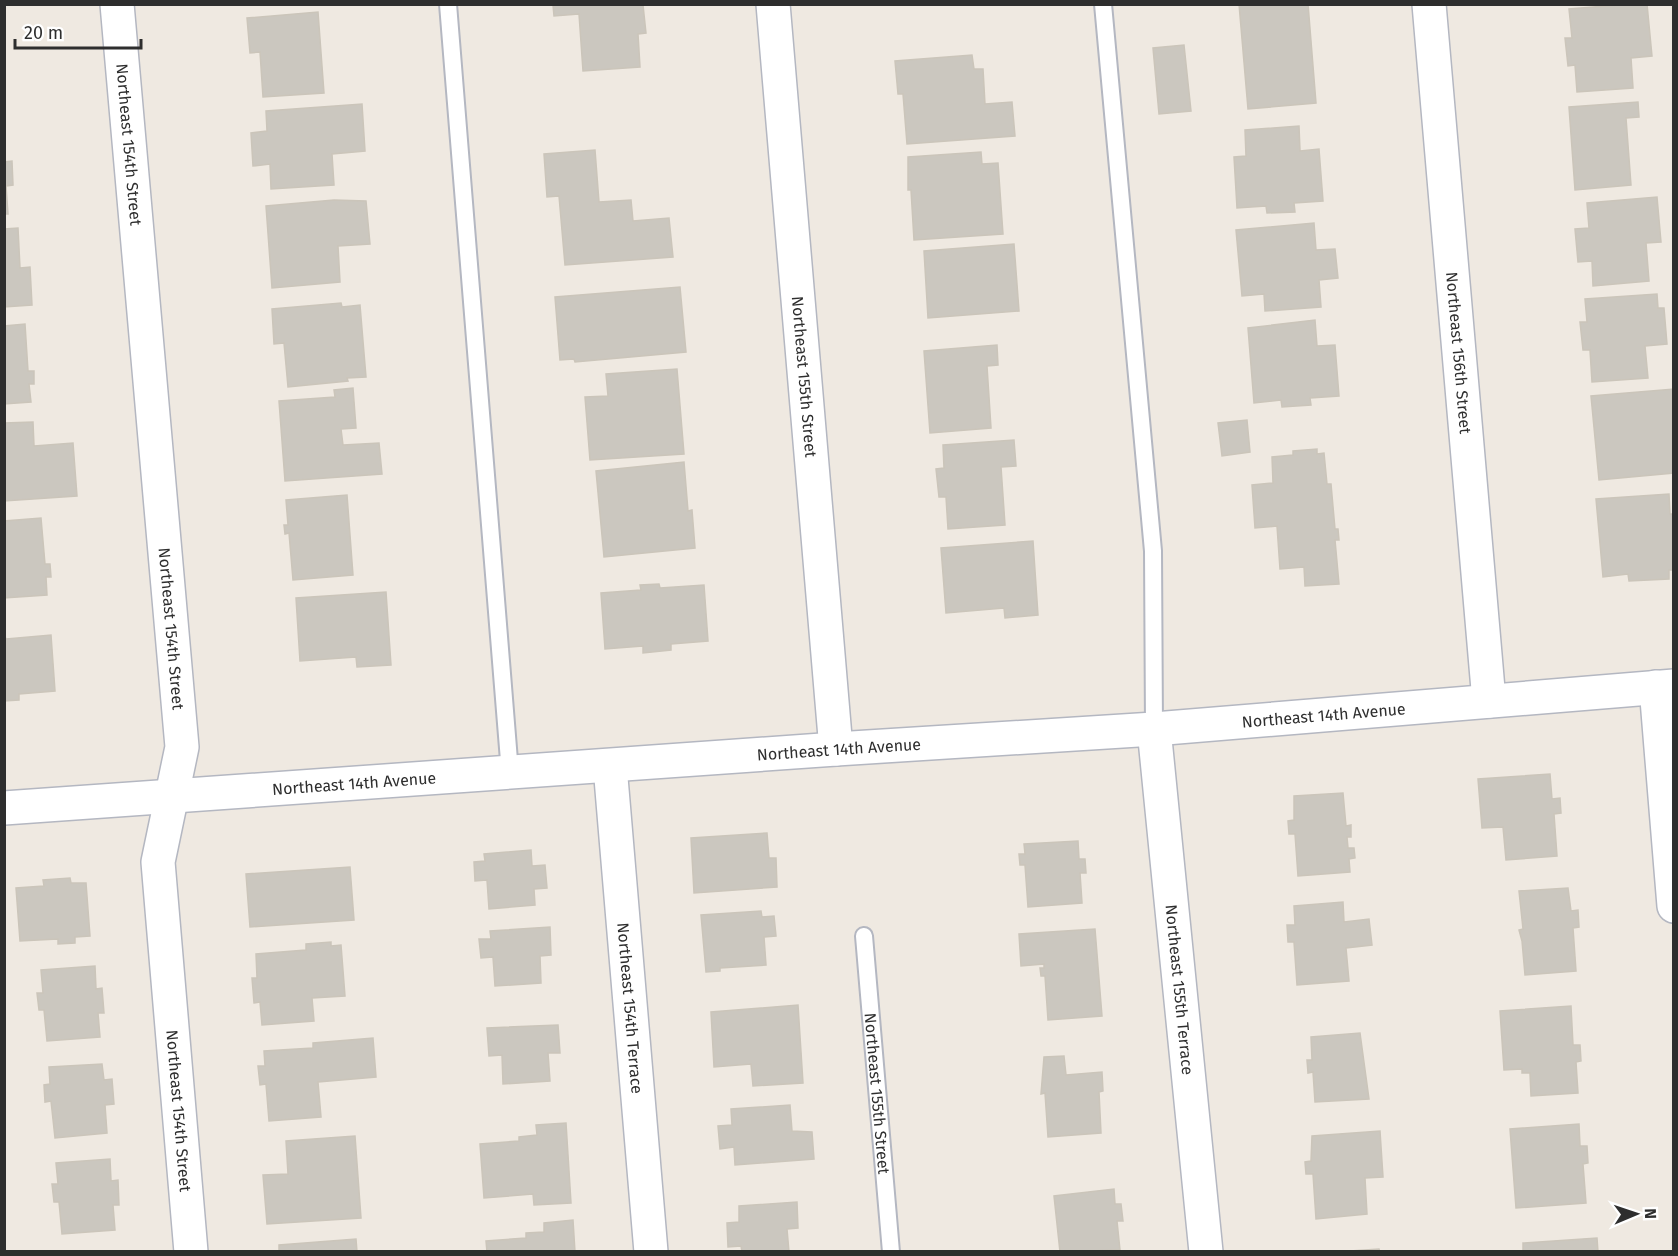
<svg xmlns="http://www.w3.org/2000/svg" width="1678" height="1256" font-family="'Fira Sans',sans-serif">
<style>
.building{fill:#cbc7bf;stroke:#cbc5ba;stroke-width:1.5}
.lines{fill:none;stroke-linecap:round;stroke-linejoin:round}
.lane-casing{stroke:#b4b7c1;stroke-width:20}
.street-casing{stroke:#b4b7c1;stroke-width:36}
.secondary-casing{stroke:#b4b7c1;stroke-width:36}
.lane{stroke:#fff;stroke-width:16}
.street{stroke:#fff;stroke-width:33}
.secondary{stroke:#fff;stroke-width:33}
.labels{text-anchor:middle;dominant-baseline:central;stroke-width:4.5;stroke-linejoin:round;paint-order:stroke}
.street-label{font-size:16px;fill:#2e2e2e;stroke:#fff}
</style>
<rect width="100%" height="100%" fill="#efe9e1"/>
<!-- building -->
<path class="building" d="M1239 4H1308L1316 103 1248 109Z
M1630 4H1647L1652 56 1631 58 1633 88 1577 92 1575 65 1568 66 1565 38H1572L1569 9Z
M553 5H643L646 33 638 34 640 67 583 71 579 14 554 16Z
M318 12 324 93 263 97 260 52 250 53 247 18Z
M1184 45 1191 111 1159 114 1153 48Z
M972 55 974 69H983L985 104 1012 102 1015 136 907 144 903 94H898L895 61Z
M1638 102 1639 117 1626 118 1631 185 1575 190 1569 107Z
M362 104 365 151 332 154 334 185 271 189 270 164 253 166 251 133 267 131 266 111Z
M1299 126 1300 151 1319 149 1323 201 1294 203 1295 212 1267 213 1266 206 1237 208 1234 157 1246 156 1245 130Z
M595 150 599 202 631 200 633 221 669 218 673 257 565 265 559 196 547 197 544 154Z
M981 152 982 164 998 163 1003 234 914 240 911 190H908V157Z
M12 161 13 185 6 186 8 214H4V162Z
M1657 197 1661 242 1646 243 1649 281 1593 286 1592 261 1578 262 1575 229 1589 228 1587 203Z
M334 200 366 201 370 244 338 246 340 282 272 288 266 206Z
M1314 223 1316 250 1335 249 1338 278 1319 280 1321 307 1265 311 1264 294 1242 296 1236 230Z
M18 228 20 268 30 267 32 305 4 307V229Z
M1014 244 1019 311 928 318 924 251Z
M680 287 686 352 575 362 574 359 560 360 555 297Z
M1657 294 1658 308H1664L1667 344 1645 346 1648 378 1592 382 1590 350H1583L1580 322H1587L1585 299Z
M341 303 342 307 360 305 366 377 347 378 348 381 288 387 284 343 274 344 272 309Z
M1315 320 1317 346 1335 345 1339 396 1310 398 1311 405 1282 407 1281 400 1254 403 1248 328Z
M25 324 28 371H34V384H29L31 402 4 404V326Z
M997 345 998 365 987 366 991 428 930 433 924 351Z
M677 369 684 454 590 460 585 397 608 396 606 374Z
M353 388 356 428 341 429 343 445 379 443 382 474 285 481 279 401 335 397 334 390Z
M1674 389V473L1599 480 1591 396Z
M1247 420 1250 452 1222 456 1218 423Z
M33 422 34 446 73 443 77 496 4 501V423Z
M1014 440 1016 466 1001 467 1005 525 948 529 946 497H939L936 469 944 468 943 445Z
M1317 449V454L1324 453 1327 484H1331L1335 529H1338L1339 540H1335L1339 584 1305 586 1304 567 1280 569 1277 526 1255 528 1252 485 1273 483 1272 457 1293 455V451Z
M684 462 688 511 692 510 695 548 604 557 596 471Z
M1669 494 1670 514H1674V570H1669V579L1629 581 1628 574 1603 577 1596 499Z
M347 495 353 575 293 580 289 533 285 534 284 525H288L286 500Z
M41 518 45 564H50L51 577H46L47 595 4 598V521Z
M1033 541 1038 615 1005 618 1004 608 946 613 941 548Z
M659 584 660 588 704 585 708 641 671 644V650L643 653V646L605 649 601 593 641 590 640 585Z
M386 592 391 665 357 667 356 657 300 661 296 598Z
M4 634 6 639 51 635 55 691 19 694V700L4 701Z
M1550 774 1552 799 1560 798 1561 813 1554 814 1557 856 1506 860 1503 827 1482 828 1478 779Z
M1343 793 1346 826 1351 825V837H1347L1348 848H1354L1355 858 1349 859 1350 872 1298 876 1295 834H1289L1288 821 1294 820V796Z
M767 833 769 858H776L777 887 694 893 691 838Z
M1078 841 1079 859H1085L1086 873H1080L1082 903 1028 907 1025 865H1020L1019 854H1025L1024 844Z
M531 850 532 866 545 865 547 888 534 889 535 905 489 909 487 880 475 881 474 862 485 861 484 854Z
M350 867 354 920 250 927 246 874Z
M70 878 71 883H86L90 936 75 937V943L58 944V939L20 941 16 888 44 886 43 880Z
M1568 888 1571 911 1578 910 1579 927 1573 928 1576 971 1525 975 1522 941 1519 930 1523 929 1519 891Z
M1343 902 1344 922 1369 919 1372 945 1346 948 1349 981 1297 985 1294 942H1288L1287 925H1295L1294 906Z
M761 911 762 917 774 916 776 936 764 937 766 965 720 968V971L706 972 701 915Z
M550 927 551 955 540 956 541 983 495 986 493 957 481 958 479 939H491L490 931Z
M1095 929 1102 1016 1048 1020 1045 976H1041L1040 968H1044V964L1021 966 1019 934Z
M331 942V946L341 945 345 996 312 998 314 1021 262 1025 260 1002 254 1003 252 978H257L256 954 306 950V944Z
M95 966 96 989 102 988 104 1013H98L100 1037 47 1041 44 1010H39L37 993H43L41 970Z
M798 1005 803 1083 753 1086 751 1064 714 1067 711 1012Z
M1571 1006 1573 1045H1580L1581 1061 1576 1062 1578 1093 1531 1096 1530 1073H1522V1069L1504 1070 1500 1011Z
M558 1025 560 1053H548L550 1081 503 1084 502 1055 489 1056 487 1028Z
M1360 1033 1369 1099 1315 1102 1313 1072 1308 1073 1307 1060H1312L1311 1037Z
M373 1038 376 1077 318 1082 321 1117 269 1121 266 1084 260 1085 258 1066H265L264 1051 313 1048V1043Z
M1064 1056 1066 1075 1102 1072 1103 1091 1099 1092 1101 1133 1048 1137 1045 1093 1041 1094 1044 1057Z
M102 1064 104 1080 112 1079 114 1104 105 1105 107 1133 55 1138 51 1101 45 1102 44 1085 50 1084 49 1067Z
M790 1105 792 1131 812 1132 814 1159 735 1165 734 1147 720 1149 718 1126 732 1125 731 1109Z
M566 1123 571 1203 534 1205 533 1194 484 1198 480 1144 519 1141V1137L537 1135 536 1125Z
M1579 1124 1580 1146H1587L1588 1163 1583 1164 1586 1203 1516 1208 1510 1129Z
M1380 1131 1383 1177 1365 1178 1367 1214 1316 1219 1313 1174H1306L1305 1162 1311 1161 1312 1136Z
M355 1136 361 1218 267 1224 263 1175 288 1174 286 1141Z
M110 1159 111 1181 118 1180 119 1205H113L115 1230 62 1234 59 1202H54L52 1184H58L56 1163Z
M1114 1189 1115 1204H1121L1123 1221H1117L1120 1250 1060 1252 1054 1196Z
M797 1202 798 1228 787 1229 789 1252H742L741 1246 728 1247 727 1223 739 1222V1206Z
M573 1220 575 1252H487L486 1241 526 1238V1233L544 1232V1223Z
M1597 1238 1598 1252H1523V1243Z
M356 1239 357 1252H279V1245Z
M1379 1249 1380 1252H1335Z"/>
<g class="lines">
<!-- lane casing -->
<g class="lane-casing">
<g id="lane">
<path d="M448 4 510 773"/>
<path d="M1103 4 1153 551 1154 729"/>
<path id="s1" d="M864 936 891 1252"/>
</g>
</g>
<!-- street casing -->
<g class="street-casing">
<g id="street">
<path id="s2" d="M117 4 182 747 158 862 191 1252"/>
<path id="s3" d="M773 4 836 749"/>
<path id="s4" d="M1429 4 1489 701"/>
<path d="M1656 687 1674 906"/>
<path id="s5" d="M1154 729 1206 1252"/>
<path id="s6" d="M610 766 651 1252"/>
</g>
</g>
<!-- secondary casing -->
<g class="secondary-casing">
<g id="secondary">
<path id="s7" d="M4 808 836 749 1154 729 1674 686"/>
</g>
</g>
<!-- lane -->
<use href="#lane" class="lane"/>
<!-- street -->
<use href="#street" class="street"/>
<!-- secondary -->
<use href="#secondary" class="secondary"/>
</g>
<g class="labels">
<!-- street labels -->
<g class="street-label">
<text stroke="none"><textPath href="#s2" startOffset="141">Northeast 154th Street</textPath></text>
<text stroke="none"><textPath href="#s4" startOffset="350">Northeast 156th Street</textPath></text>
<text stroke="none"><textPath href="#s3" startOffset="374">Northeast 155th Street</textPath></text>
<text stroke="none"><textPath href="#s2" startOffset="627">Northeast 154th Street</textPath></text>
<text stroke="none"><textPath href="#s7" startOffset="1323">Northeast 14th Avenue</textPath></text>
<text stroke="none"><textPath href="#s7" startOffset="837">Northeast 14th Avenue</textPath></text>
<text stroke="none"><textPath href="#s7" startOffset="351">Northeast 14th Avenue</textPath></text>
<text stroke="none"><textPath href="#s5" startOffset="262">Northeast 155th Terrace</textPath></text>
<text stroke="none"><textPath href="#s6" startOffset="243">Northeast 154th Terrace</textPath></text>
<text stroke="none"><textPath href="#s1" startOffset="158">Northeast 155th Street</textPath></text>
<text stroke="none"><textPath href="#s2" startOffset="1113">Northeast 154th Street</textPath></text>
</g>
</g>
<!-- border -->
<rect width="1678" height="1256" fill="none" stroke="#2e2e2e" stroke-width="12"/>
<!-- north arrow -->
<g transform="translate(1636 1214) rotate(88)" stroke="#ffffff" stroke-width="4.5" paint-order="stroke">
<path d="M0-4.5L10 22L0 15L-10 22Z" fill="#2e2e2e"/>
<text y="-9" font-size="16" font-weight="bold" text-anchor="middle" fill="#2e2e2e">N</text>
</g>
<!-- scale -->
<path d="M15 39v9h126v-9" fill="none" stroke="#2e2e2e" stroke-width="3"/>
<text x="24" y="39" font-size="18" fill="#2e2e2e" stroke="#ffffff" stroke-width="4.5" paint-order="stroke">20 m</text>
</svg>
